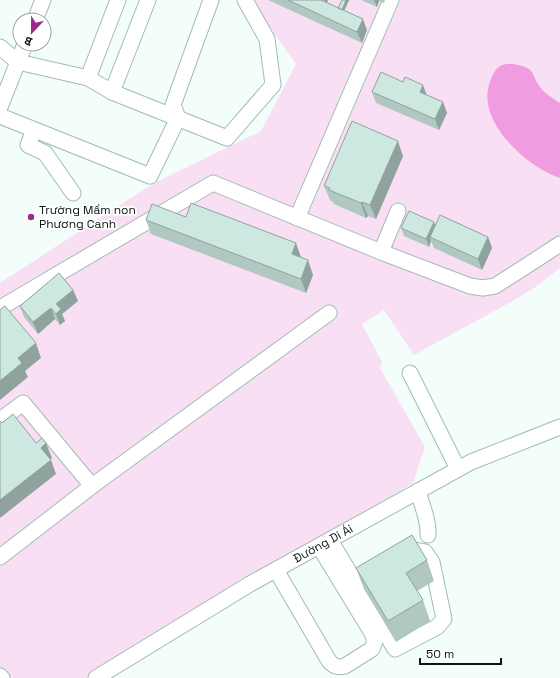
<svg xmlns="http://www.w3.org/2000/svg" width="560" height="678" font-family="'Space Grotesk',sans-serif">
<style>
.green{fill:#f9dff3}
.water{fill:#ef9de0}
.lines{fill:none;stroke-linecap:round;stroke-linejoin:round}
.minor-casing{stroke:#a2bcb4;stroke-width:17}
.minor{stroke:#fff;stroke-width:15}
.wall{fill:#b0c8c1}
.shaded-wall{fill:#90a29d}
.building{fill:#cde8e0;stroke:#90a29d}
.poi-dot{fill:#992b8b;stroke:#fff;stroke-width:1.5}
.labels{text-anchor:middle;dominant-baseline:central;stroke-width:3.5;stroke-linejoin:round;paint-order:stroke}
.poi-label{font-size:12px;fill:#0a1411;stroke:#fff;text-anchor:start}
.street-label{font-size:12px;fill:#0a1411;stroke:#fff}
</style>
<rect width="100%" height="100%" fill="#f3fefb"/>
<!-- green -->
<path class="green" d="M250 0H560V268L534 288 511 302 414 355 384 310 362 324 382 362 380 368 425 447 413 483 87 678H0V283L118 206 156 182 261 131 296 64Z"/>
<!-- water -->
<path class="water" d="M514 64C537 69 529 71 540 87 544 93 554 99 560 103V178C527 167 475 121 490 82 492 76 495 68 502 65 505 64 510 64 514 64Z"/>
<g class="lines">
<!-- minor casing -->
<g class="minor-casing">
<g id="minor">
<path d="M35 20 43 0"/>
<path d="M0 47 18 62 88 78 112 92 227 138 273 85 267 39 245 0"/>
<path d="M88 78 118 0"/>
<path d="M112 92 148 0"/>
<path d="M0 107 25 44"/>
<path d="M0 116 150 176 178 118 173 105 211 0"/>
<path d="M34 130 28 145 45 153 73 193"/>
<path d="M297 218 391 0"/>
<path d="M381 252 398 211"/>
<path d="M0 308 213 183 381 252 470 286 483 288 495 286 520 270 560 244"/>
<path d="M410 373 458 469"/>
<path d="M0 420 23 403 92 486"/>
<path d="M418 491C422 506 429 521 428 535"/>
<path d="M330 540 354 580 377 568"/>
<path d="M0 557 92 486 329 313"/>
<path d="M276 570 329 661C334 667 338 668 345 666L372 649 375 641 372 633 319 546"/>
<path d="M354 580 395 649 437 627 444 619 432 562 425 552 413 550 403 554"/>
<path d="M0 676 2 678"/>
<path id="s1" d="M96 678 250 584 471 462 560 427"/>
</g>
</g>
<!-- minor -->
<use href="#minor" class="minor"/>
</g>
<!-- wall -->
<path class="wall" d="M268 0H328L327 3 338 8 342 0H349L344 11 367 30 362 43Z
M361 0H385L384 3 379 1 377 7Z
M372 92 427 96 443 102 447 113 439 130 376 103Z
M403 156 376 219 368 216 366 218 334 204 333 202 330 200 324 186Z
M186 217 296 243 301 257 313 275 306 293 151 234 146 220Z
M435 225 488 237 492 248 482 270 434 248 431 241 429 247 404 236 401 228Z
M73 290 78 301 62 314 65 321 60 325 55 319 38 334 24 317 20 306Z
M427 560 434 581 417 591 423 600 430 621 396 642 364 589 356 568Z"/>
<!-- shaded-wall -->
<path class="shaded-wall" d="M325 0H328L323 10 322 7Z
M346 0H349L341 18 339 15Z
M374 0H379V1L377 7Z
M363 19 367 30 362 43 357 32Z
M423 85 427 96 420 92Z
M443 102 447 113 439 130 435 119Z
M398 141 403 156 376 219 370 205Z
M362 202 368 216 366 218 361 203Z
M434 222 437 229 430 237 431 241 429 247 426 239Z
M488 237 492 248 482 270 478 259Z
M296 243 301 258 292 254Z
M308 260 313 275 306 293 301 279Z
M73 290 78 301 62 314 65 321 60 325 56 314V304Z
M51 308 55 319 38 334 33 322Z
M36 343 41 358 25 371 28 377 0 400V381L18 358Z
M46 443 52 458 46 462 41 448Z
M51 460 56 474 0 518V500Z"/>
<!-- building -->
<path class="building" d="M288 0H321L363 19 357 32Z
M342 0H346L342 10 338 8Z
M381 72 403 82 405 77 423 85 420 92 443 102 435 119 372 92Z
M352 121 398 141 370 205 362 202 361 203 329 190 330 188 324 186Z
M191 203 296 243 292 254 308 260 301 279 146 220 152 204 186 217Z
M409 211 434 222 426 239 401 228Z
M440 215 488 237 478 259 430 237Z
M59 273 73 290 56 304 61 309 56 314 51 308 33 322 20 306Z
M5 306 36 343 18 358 22 363 0 381V310Z
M13 414 36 443 42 438 46 443 41 448 51 460 0 500V421L2 423Z
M412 535 427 560 406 573 423 600 388 621 356 568Z"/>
<!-- markers -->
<circle class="poi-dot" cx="31" cy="217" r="4"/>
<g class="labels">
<!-- poi labels -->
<g class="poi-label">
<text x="39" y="210">Trường Mầm non<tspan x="39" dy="14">Phương Canh</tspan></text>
</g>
<!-- street labels -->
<g class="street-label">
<text stroke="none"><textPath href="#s1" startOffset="264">Đường Di Ái</textPath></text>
</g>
</g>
<!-- north arrow -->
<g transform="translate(32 32) rotate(202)"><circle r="19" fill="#ffffff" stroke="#9da1a0"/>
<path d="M0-3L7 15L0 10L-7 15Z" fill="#992b8b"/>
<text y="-6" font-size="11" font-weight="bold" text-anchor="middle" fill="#0a1411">B</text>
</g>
<!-- scale -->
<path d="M420 658v6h81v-6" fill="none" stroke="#0a1411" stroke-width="2"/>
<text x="426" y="658" font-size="12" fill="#0a1411" stroke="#ffffff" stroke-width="3" paint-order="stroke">50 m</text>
</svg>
